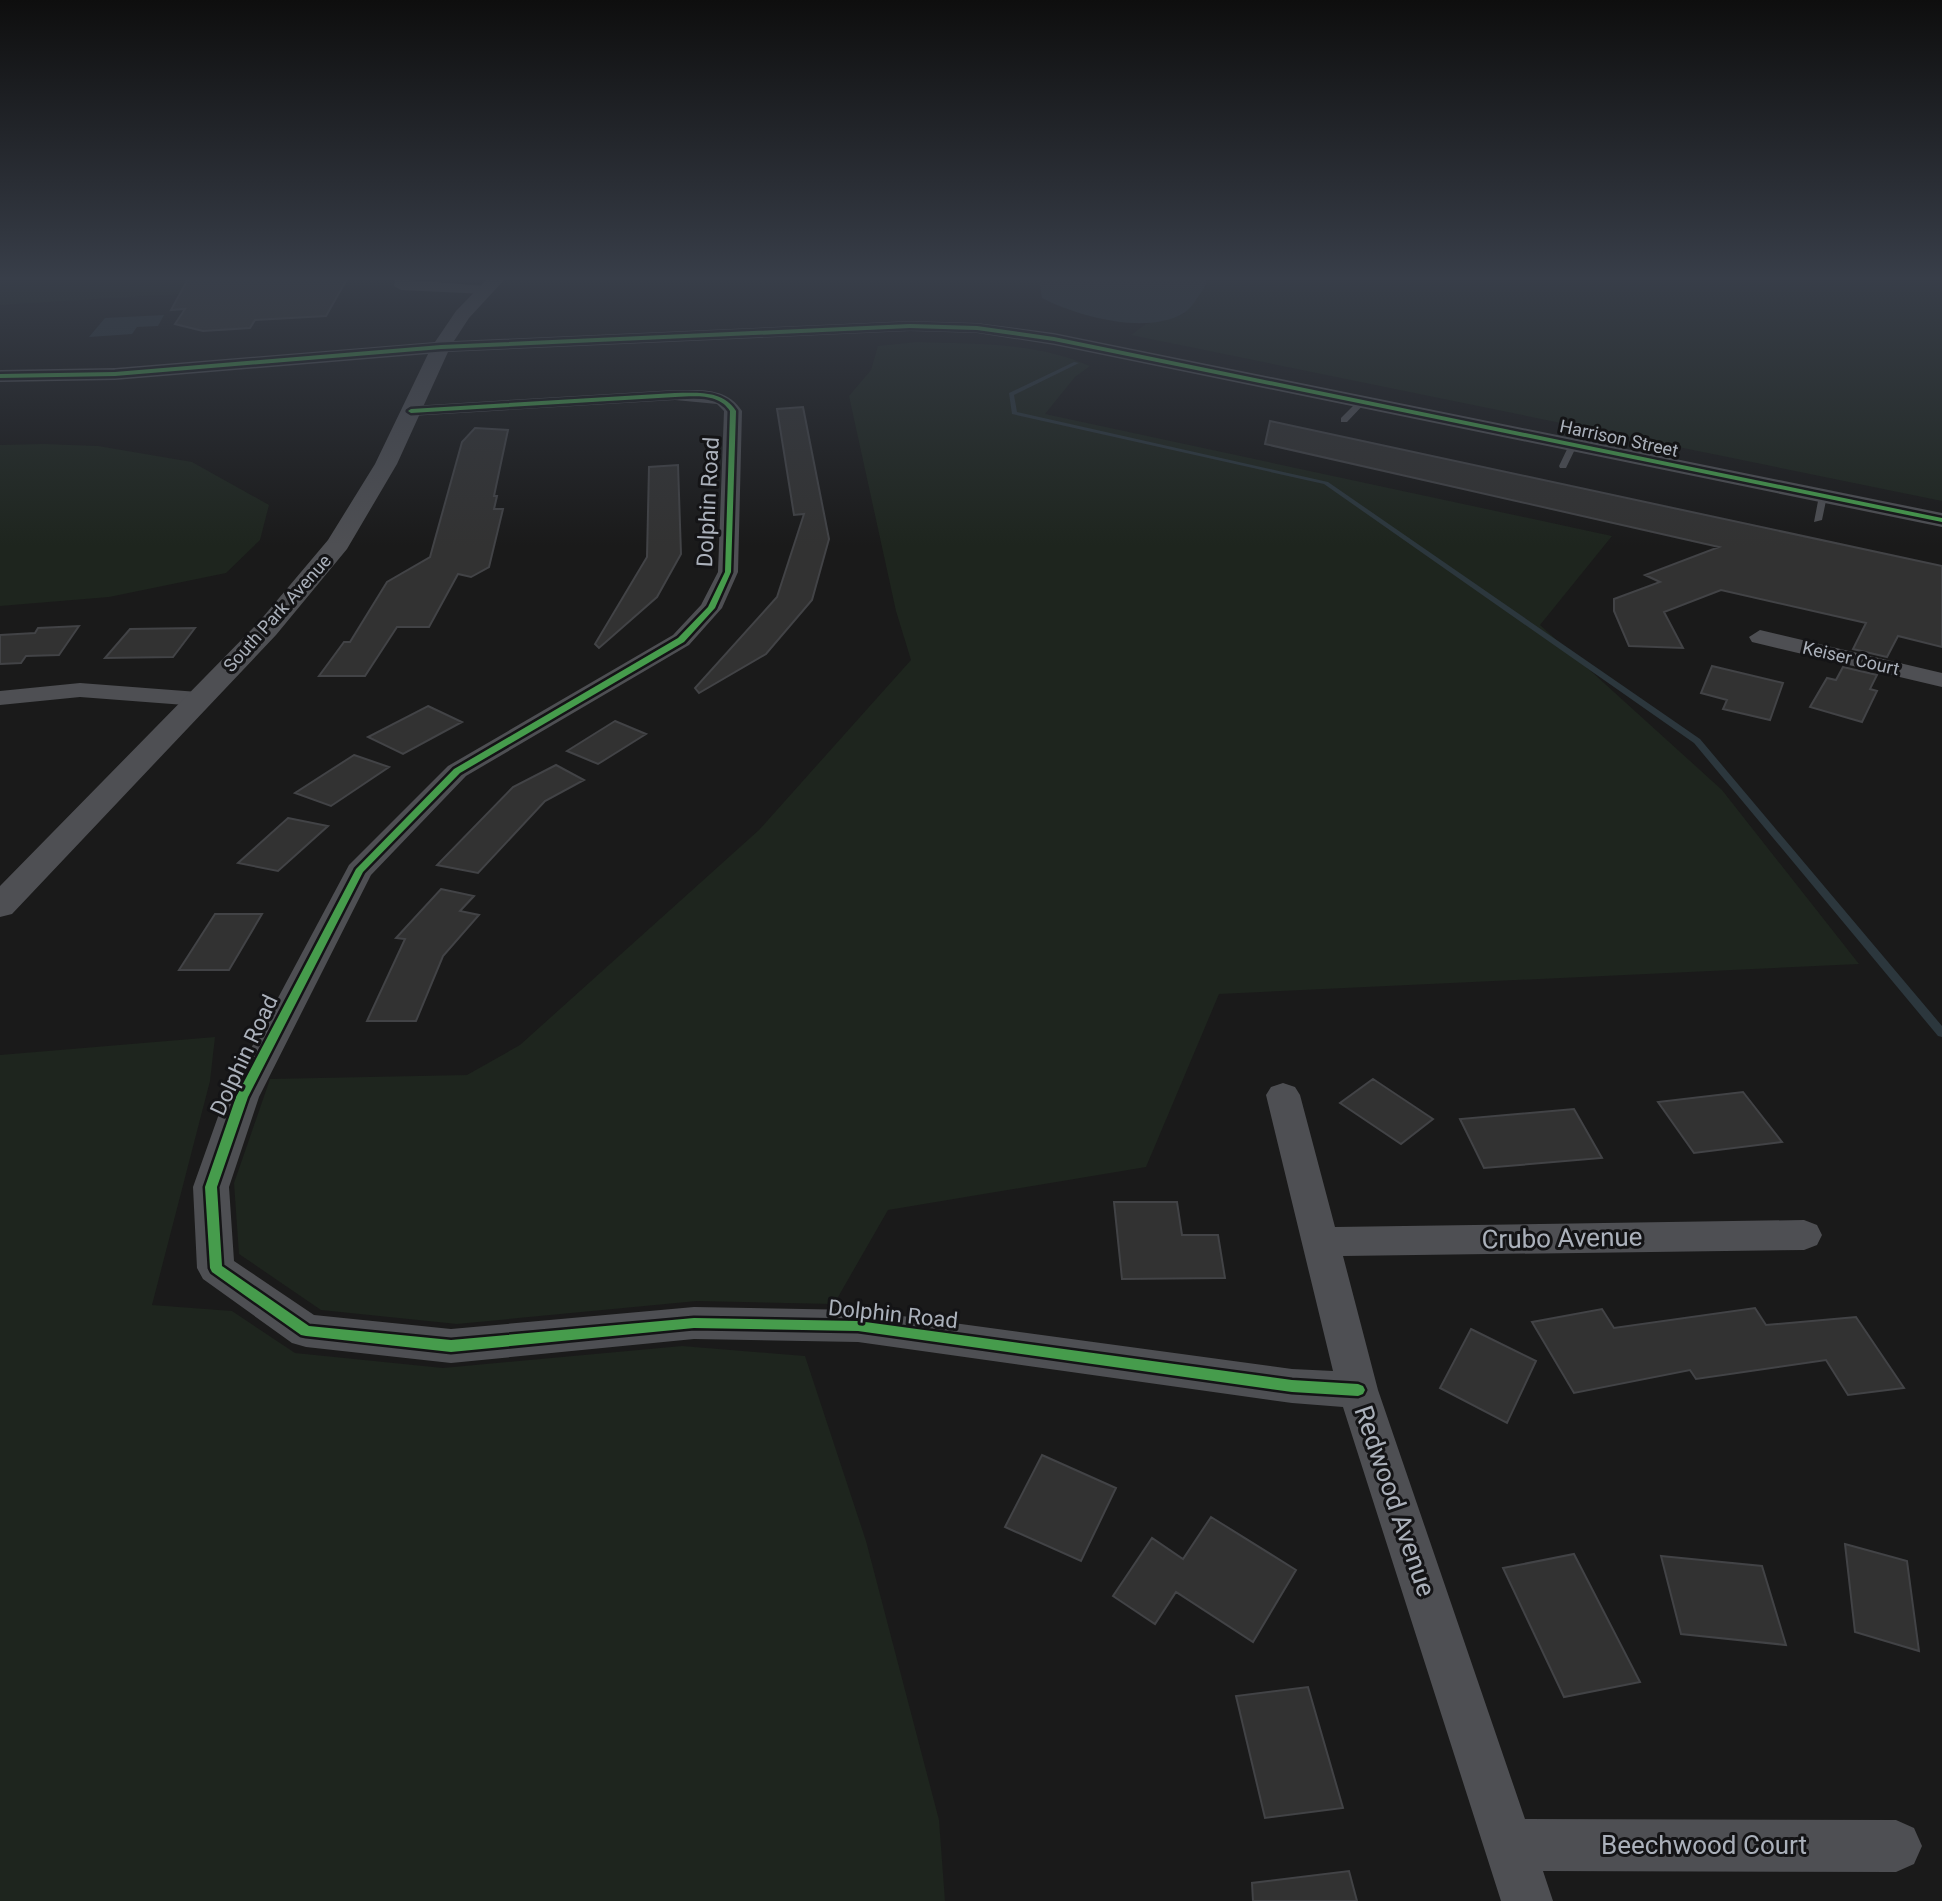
<svg xmlns="http://www.w3.org/2000/svg" width="1942" height="1901" font-family="Roboto,sans-serif">
<style>
.green{fill:#1e251e}
.water{fill:#2c373d}
.lines{fill:none;stroke-linecap:round;stroke-linejoin:round}
.stream{fill:#2c373d;fill-rule:evenodd}
.building{fill:#323232;stroke:#424346;stroke-width:2}
.service{fill:#4e4f53;fill-rule:evenodd}
.minor{fill:#4e4f53;fill-rule:evenodd}
.tertiary{fill:#4e4f53;fill-rule:evenodd}
.cycleway-casing{stroke:#141416;stroke-width:5}
.cycleway{fill:#469c4c;fill-rule:evenodd}
.labels{text-anchor:middle;dominant-baseline:central;stroke-width:6;stroke-linejoin:round;paint-order:stroke}
.far-street-label{font-size:18px;fill:#abb1bb;stroke:#141416}
.street-label{font-size:22px;fill:#abb1bb;stroke:#141416}
.near-street-label{font-size:26px;fill:#abb1bb;stroke:#141416}
</style>
<rect width="100%" height="100%" fill="#1a1a1a"/>
<!-- green -->
<path class="green" d="M0 279H245L195 293 0 305Z
M1206 279H1942V501L1131 335 1146 324 1184 314 1206 285Z
M917 342C976 344 1036 342 1090 366L1075 377 1045 414 1612 536 1540 625 1722 790 1859 964 1219 994 1146 1167 888 1210 834 1304 697 1301 457 1324 321 1310 239 1254 234 1183 270 1079 467 1075 520 1045 759 830 911 660 896 611 849 396 871 370 878 346Z
M44 444 98 446 192 462 269 505 260 540 226 573 109 597 0 606V445Z
M215 1037 210 1081 152 1305 232 1311 295 1353 443 1368 682 1346 805 1356 866 1541 939 1820 945 1901H0V1055Z"/>
<!-- water -->
<path class="water" d="M1039 279H1206V285C1200 293 1192 309 1182 314 1145 335 1077 316 1042 298Z
M164 315 158 326 137 327 132 334 89 337 105 318Z"/>
<g class="lines">
<!-- stream -->
<path class="stream" d="M1074 362 1079 363 1014 395 1017 412 1328 482 1700 739 1942 1026V1037L1938 1036 1694 743 1324 484 1012 414 1009 393Z"/>
</g>
<!-- building -->
<path class="building" d="M188 279H347L326 316 255 320 250 328 203 331 175 324 185 309 171 310Z
M803 407 829 539 812 600 766 654 699 693 695 688 777 597 804 514 794 515 777 409Z
M1270 421 1942 566V647L1898 636 1887 657 1853 649 1866 623 1721 590 1664 612 1683 648 1629 646 1614 611V599L1660 582 1645 575 1719 547 1265 444Z
M475 428 508 430 494 496H497L494 509H503L489 567 471 577 458 574 429 627H397L365 676H319L344 642H350L387 582 430 557 462 442Z
M678 465 681 554 657 597 599 648 595 644 647 557 649 467Z
M79 626 59 655 26 656 21 663 0 664V635L35 633 38 628Z
M195 628 173 657 105 658 130 629Z
M1712 666 1783 683 1770 720 1723 709 1727 700 1701 693Z
M1843 667 1877 675 1870 689 1877 691 1862 722 1810 707 1827 678 1836 680Z
M428 706 462 722 403 754 368 737Z
M615 721 646 734 598 764 567 751Z
M354 755 389 767 331 806 295 793Z
M556 765 584 780 545 801 478 873 437 865 513 787Z
M288 818 328 826 278 871 238 863Z
M441 889 474 896 460 911 479 915 443 956 416 1021H367L405 939 396 938Z
M215 914H262L229 970H179Z
M1373 1079 1433 1119 1401 1144 1340 1103Z
M1743 1092 1782 1142 1694 1153 1658 1102Z
M1574 1109 1602 1158 1484 1168 1460 1119Z
M1114 1202H1177L1182 1235H1218L1225 1278 1122 1279Z
M1755 1308 1766 1325 1856 1317 1904 1388 1848 1395 1826 1360 1696 1379 1690 1370 1574 1393 1532 1322 1602 1309 1614 1328Z
M1471 1329 1536 1361 1507 1423 1440 1388Z
M1042 1455 1116 1488 1081 1561 1005 1527Z
M1211 1517 1296 1570 1253 1642 1176 1592 1155 1624 1113 1596 1152 1538 1183 1559Z
M1845 1544 1907 1561 1919 1651 1855 1632Z
M1574 1554 1640 1682 1564 1697 1503 1568Z
M1661 1556 1762 1566 1786 1645 1681 1634Z
M1308 1687 1343 1808 1265 1818 1236 1696Z
M1349 1871 1357 1901H1253L1252 1883Z"/>
<g class="lines">
<!-- service -->
<path class="service" d="M1359 400 1366 402 1347 422H1341V418Z
M1570 443 1577 445 1566 468H1560L1559 466Z
M1823 493 1827 496 1822 520 1814 522 1819 496Z"/>
<!-- minor -->
<path class="minor" d="M395 279 486 286 493 290 486 294 401 290 394 286Z
M675 390C700 390 727 387 742 411L738 572 722 608 689 645 466 776 371 875 259 1097 229 1187 234 1261 314 1315 451 1329 694 1307 858 1310 1292 1369 1333 1371 1266 1095 1271 1087 1283 1083 1295 1087 1300 1095 1335 1227 1804 1220 1817 1225 1822 1235 1817 1245 1804 1250 1343 1256 1378 1390 1525 1819 1896 1820 1914 1828 1922 1846 1914 1864 1896 1872 1543 1871 1553 1901H1501L1343 1407 1292 1403 858 1342 694 1339 451 1363 306 1347 292 1343 203 1279 197 1268 193 1187 225 1097 349 865 448 766 673 635 701 605 718 572 724 411 717 404 675 400 411 416 402 411 411 406Z
M1760 630 1942 673V687L1752 642 1749 637Z
M80 683 198 692 206 694 210 699 206 704 198 706 80 697 0 705V691Z"/>
<!-- tertiary -->
<path class="tertiary" d="M487 279H505L469 318 454 341 910 321 977 323 1054 333 1942 513V527L1054 345 977 333 910 331 448 352 397 464 347 549 276 635 12 914 0 917V886L258 623 328 540 375 464 428 354 115 380 0 382V370L115 368 435 342 456 311Z"/>
<!-- cycleway casing -->
<g class="cycleway-casing">
<path id="cycleway" d="M910 324 977 326 1054 337 1942 518V522L1054 341 977 330 910 328 441 349 115 376 0 378V374L115 372 441 345Z
M675 393C697 393 723 390 736 411L731 572 715 608 684 642 460 773 363 872 248 1097 217 1187 222 1266 309 1326 451 1340 694 1318 858 1321 1292 1380 1358 1384 1363 1386 1365 1390 1363 1394 1358 1396 1292 1392 858 1331 694 1328 451 1352 306 1336 301 1335 212 1272 210 1268 205 1187 236 1097 356 869 454 769 678 638 708 607 725 572 730 411C719 393 694 396 675 397L411 413 408 411 411 409Z"/>
</g>
<!-- cycleway -->
<use href="#cycleway" class="cycleway"/>
</g>
<!-- sky -->
<linearGradient id="sky" x2="0" y2="1"><stop stop-color="#0e0e0e"/><stop offset="0.51" stop-color="#383e49"/><stop offset="1" stop-color="#383e49" stop-opacity="0"/></linearGradient>
<rect width="1942" height="546" fill="url(#sky)"/>
<g class="labels">
<!-- far-street labels -->
<g class="far-street-label">
<text transform="translate(1619 438) rotate(12)">Harrison Street</text>
<text transform="translate(277 613) rotate(-48)">South Park Avenue</text>
<text transform="translate(1851 658) rotate(13)">Keiser Court</text>
</g>
<!-- street labels -->
<g class="street-label">
<text transform="translate(708 502) rotate(-87)">Dolphin Road</text>
<text transform="translate(244 1055) rotate(-65)">Dolphin Road</text>
<text transform="translate(893 1314) rotate(6)">Dolphin Road</text>
</g>
<!-- near-street labels -->
<g class="near-street-label">
<text transform="translate(1562 1238) rotate(-1)">Crubo Avenue</text>
<text transform="translate(1395 1501) rotate(71)">Redwood Avenue</text>
<text x="1704" y="1845">Beechwood Court</text>
</g>
</g>
</svg>
